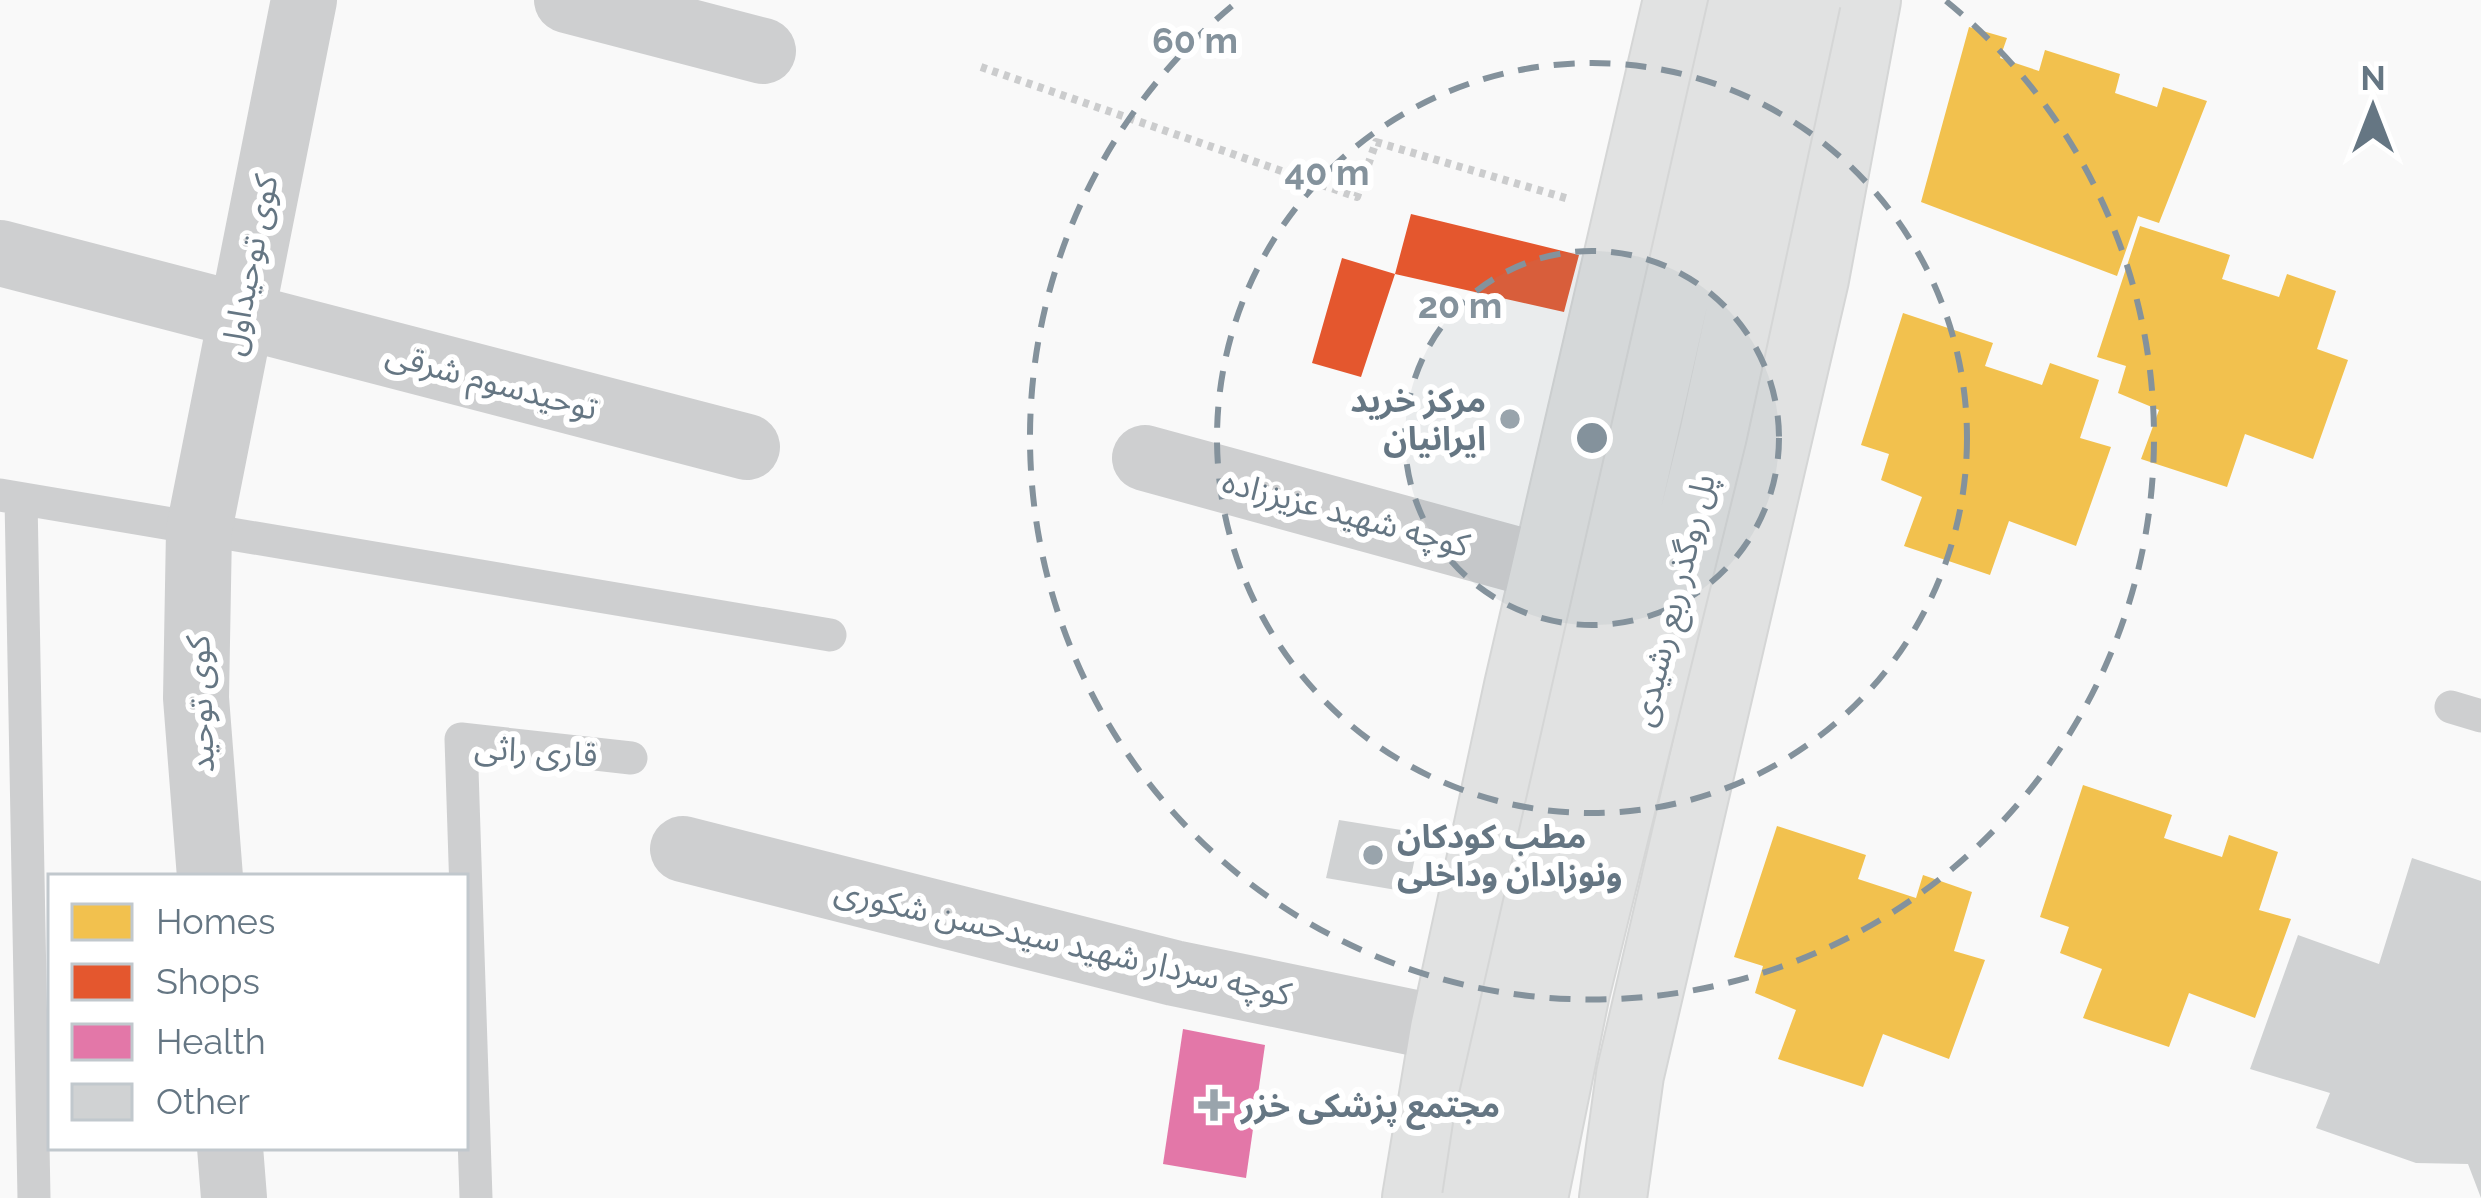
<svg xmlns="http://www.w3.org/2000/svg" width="2481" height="1198" font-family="Raleway,'Noto Sans Arabic',sans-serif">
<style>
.homes{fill:#f2c14e}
.shops{fill:#e4572e}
.health{fill:#e377a8}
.building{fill:#d0d2d3}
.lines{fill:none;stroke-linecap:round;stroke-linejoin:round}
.highway-casing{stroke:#d5d6d6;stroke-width:70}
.path{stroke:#cbcccd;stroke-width:8;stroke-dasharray:6 6;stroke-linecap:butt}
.lane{stroke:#cecfd0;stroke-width:33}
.street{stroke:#cecfd0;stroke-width:66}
.highway{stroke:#e1e2e2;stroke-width:66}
.highway-bridge-casing{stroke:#d5d6d6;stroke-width:70;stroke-linecap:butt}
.highway-bridge{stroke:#e1e2e2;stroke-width:66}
.ring{fill:none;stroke:#84929c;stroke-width:6;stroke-dasharray:21 15}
.poi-dot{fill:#99a4ac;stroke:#fff;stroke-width:4.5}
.labels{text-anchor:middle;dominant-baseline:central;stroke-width:12;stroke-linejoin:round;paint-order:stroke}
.street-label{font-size:33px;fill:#657683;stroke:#fff}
.poi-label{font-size:33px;font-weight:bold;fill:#657683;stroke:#fff;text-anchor:start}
.centre{fill:#84929c;stroke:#fff;stroke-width:6}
.ring-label{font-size:36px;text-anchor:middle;font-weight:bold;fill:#84929c;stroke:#fff;stroke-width:12;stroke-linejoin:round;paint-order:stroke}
</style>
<rect width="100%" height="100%" fill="#f9f9f9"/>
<!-- homes -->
<path class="homes" d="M1969 27 2007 38 2000 58 2039 71 2045 50 2120 74 2115 93 2157 107 2163 87 2207 101 2159 223 2138 216 2117 276 1921 202Z
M2140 226 2230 255 2222 279 2279 297 2287 274 2336 291 2317 349 2348 360 2313 459 2245 434 2227 487 2141 459 2159 410 2118 393 2126 366 2097 357Z
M1903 313 1993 343 1985 366 2042 385 2050 363 2099 380 2080 438 2111 447 2076 546 2009 521 1990 575 1904 546 1922 497 1881 480 1889 454 1861 445Z
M2083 785 2172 815 2164 838 2222 857 2229 835 2278 852 2259 910 2291 919 2255 1018 2189 993 2169 1047 2083 1018 2102 969 2060 953 2069 927 2040 917Z
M1777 826 1866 855 1858 879 1916 898 1923 875 1972 892 1954 951 1985 960 1949 1059 1883 1034 1863 1087 1778 1059 1796 1010 1755 993 1763 966 1734 957Z"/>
<!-- shops -->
<path class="shops" d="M1411 214 1579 255 1564 312 1395 274Z
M1342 258 1395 274 1361 377 1312 363Z"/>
<!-- health -->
<path class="health" d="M1183 1029 1265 1045 1246 1178 1163 1164Z"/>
<!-- building -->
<path class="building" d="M1339 820 1420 833 1408 892 1326 878Z
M2412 858 2481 881V1198L2468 1164 2416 1163 2316 1128 2330 1093 2250 1069 2298 935 2379 964Z"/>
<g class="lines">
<!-- highway casing -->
<g class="highway-casing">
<path id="highway" d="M1416 1198 1444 1029 1518 686 1677 0
M1613 1198 1630 1075 1815 279 1867 0"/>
</g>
<!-- path -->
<path class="path" d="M981 67 1357 197 1376 142 1569 199"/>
<!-- lane -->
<path class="lane" d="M0 495 830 635
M21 499 34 1198
M2451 707 2481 716
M476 1198 461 739 631 758"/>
<!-- street -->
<path class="street" d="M567 0 763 51
M0 253 747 447
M1145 458 1547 568
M683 849 1174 973 1444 1029
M210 877 196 698 199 530 304 0
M230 1147 234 1198"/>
<!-- highway -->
<use href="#highway" class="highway"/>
<!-- highway-bridge casing -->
<g class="highway-bridge-casing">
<path id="highway-bridge" d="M1476 1198 1488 1119 1743 0
M1534 1198 1576 992 1713 435 1807 0"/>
</g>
<!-- highway-bridge -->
<use href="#highway-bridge" class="highway-bridge"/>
</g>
<!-- distance rings -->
<circle cx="1592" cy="438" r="187" fill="#84929c" fill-opacity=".12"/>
<g class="ring">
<circle cx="1592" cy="438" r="187"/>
<circle cx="1592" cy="438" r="375"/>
<path d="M1946 1A562 562 0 1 1 1238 1"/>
</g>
<!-- markers -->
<g class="poi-dot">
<circle cx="1510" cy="419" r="12"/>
<circle cx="1373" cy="855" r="12"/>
<path d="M1208 1087h12v12h12v12h-12v12h-12v-12h-12v-12h12z"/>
</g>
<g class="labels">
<!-- street labels -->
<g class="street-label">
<text transform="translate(249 265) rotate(-79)">کوی توحیداول</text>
<text transform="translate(492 381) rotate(15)">توحیدسوم شرقی</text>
<text transform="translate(1346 513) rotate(15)">کوچه شهید عزیززاده</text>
<text transform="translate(1673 600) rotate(-76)">پل روگذر ربع رشیدی</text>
<text transform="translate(200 704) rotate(-92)">کوی توحید</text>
<text transform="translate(536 751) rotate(4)">قاری راثی</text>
<text transform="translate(1063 942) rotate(13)">کوچه سردار شهید سیدحسن شکوری</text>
</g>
<!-- poi labels -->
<g class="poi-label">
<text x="1486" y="400" text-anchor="end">مرکز خرید<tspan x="1486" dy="38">ایرانیان</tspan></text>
<text x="1397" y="836">مطب کودکان<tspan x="1397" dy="38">ونوزادان وداخلی</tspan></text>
<text x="1241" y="1105">مجتمع پزشکی خزر</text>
</g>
</g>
<circle cx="1592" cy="438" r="18" class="centre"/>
<g class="ring-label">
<text x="1195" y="53">60 m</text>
<text x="1327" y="185">40 m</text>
<text x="1460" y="318">20 m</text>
</g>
<!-- legend -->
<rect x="48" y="874" width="420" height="276" fill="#ffffff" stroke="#c1c8cd" stroke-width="3"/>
<rect x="72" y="904" width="60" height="36" fill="#f2c14e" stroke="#c1c8cd" stroke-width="3"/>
<text x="156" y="934" font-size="36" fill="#657683">Homes</text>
<rect x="72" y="964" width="60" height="36" fill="#e4572e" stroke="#c1c8cd" stroke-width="3"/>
<text x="156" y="994" font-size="36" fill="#657683">Shops</text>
<rect x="72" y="1024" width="60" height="36" fill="#e377a8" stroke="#c1c8cd" stroke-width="3"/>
<text x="156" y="1054" font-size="36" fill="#657683">Health</text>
<rect x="72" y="1084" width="60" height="36" fill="#d0d2d3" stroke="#c1c8cd" stroke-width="3"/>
<text x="156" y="1114" font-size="36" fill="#657683">Other</text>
<!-- north arrow -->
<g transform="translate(2373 108)" stroke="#ffffff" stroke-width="9" paint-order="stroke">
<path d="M0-9L21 45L0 30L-21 45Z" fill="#657683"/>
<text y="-18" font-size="33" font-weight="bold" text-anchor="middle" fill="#657683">N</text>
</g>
</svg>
